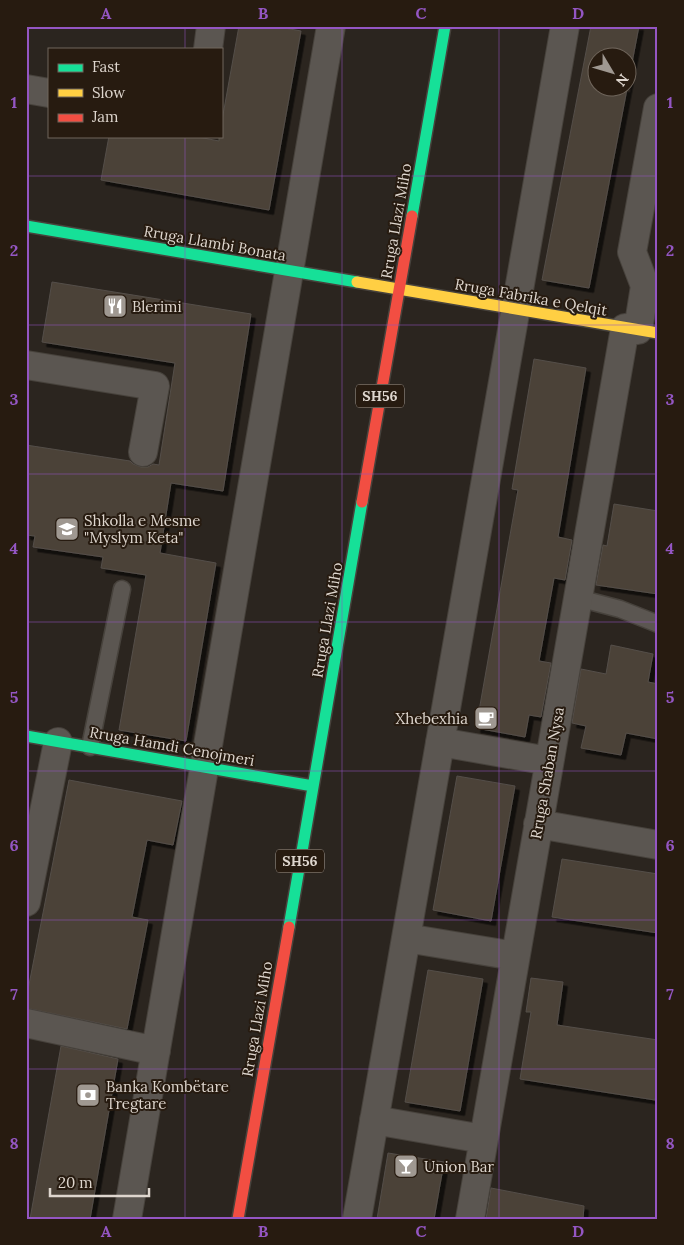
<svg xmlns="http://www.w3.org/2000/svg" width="684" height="1245" font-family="Lora,serif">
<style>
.building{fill:#4c4238;stroke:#544e49;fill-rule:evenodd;filter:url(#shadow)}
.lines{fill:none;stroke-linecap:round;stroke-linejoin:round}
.lane-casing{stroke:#47423c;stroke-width:19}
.street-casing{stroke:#47423c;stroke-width:30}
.fast-casing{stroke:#47423c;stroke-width:14}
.slow-casing{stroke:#47423c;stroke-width:14}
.jam-casing{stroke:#47423c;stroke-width:14}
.lane{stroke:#5b5651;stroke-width:16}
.street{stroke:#5b5651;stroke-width:28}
.fast{stroke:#16e098;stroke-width:11}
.slow{stroke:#ffcf43;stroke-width:11}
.jam{stroke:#f24e42;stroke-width:11}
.grid{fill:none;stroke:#9456c3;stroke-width:1;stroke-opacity:0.55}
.labels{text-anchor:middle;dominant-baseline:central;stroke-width:4;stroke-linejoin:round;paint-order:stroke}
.shield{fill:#271b10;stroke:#a79e95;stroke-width:1}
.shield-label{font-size:14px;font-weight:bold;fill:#ded6ce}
.street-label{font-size:15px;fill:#ded6ce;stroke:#271b10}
.poi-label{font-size:15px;fill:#ded6ce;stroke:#271b10;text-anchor:start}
.neatline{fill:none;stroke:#9456c3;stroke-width:2}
.grid-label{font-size:16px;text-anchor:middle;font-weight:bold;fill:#9456c3}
</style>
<defs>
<filter id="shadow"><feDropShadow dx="4.5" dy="4.5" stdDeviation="0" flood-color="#0009"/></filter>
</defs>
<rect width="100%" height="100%" fill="#2b251f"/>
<!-- building -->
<path class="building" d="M239 26H274L301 31 269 210 101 180 109 136H193L219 141V136H221V126Z
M591 26H639L589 288 542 280ZM596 58H626V88H596Z
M52 282 251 314 223 491 171 483 160 553 216 563 186 741 119 730 146 575 101 568 103 557 33 547 35 536 26 535V445L130 461 133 464 141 467H148L153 464 159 465 175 363 42 342Z
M534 359 586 368 558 537 572 540 565 580 554 578 539 661 551 663 541 717 529 715 525 737 476 728 518 490 512 489Z
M614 504 658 511V594L596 585 603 545 607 546Z
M611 645 653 654 648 682 658 684V739L626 733 621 755 581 748 586 726 572 723 581 669 606 674Z
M457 776 515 786 491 921 433 910Z
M69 780 182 801 173 845 147 840 132 917 148 920 127 1029 26 1008V1000Z
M562 859 658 874V933L552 917Z
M428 970 483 979 460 1111 405 1102Z
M531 978 563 982 557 1025 658 1040V1082L655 1100 520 1079 531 1012H526Z
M61 1046 118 1059 90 1219H30Z
M388 1153 444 1162 434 1219H377Z
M491 1188 584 1206 583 1219H486Z"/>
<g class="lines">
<!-- lane casing -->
<g class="lane-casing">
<path id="lane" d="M578 598 620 609 658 624
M90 747 122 589"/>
</g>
<!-- street casing -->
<g class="street-casing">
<path id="street" d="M208 49 211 26
M26 89 49 93
M638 330 645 286 632 252 658 108
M26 365 155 386 143 452
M440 742 549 761
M538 824 658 845
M26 902 58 742
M406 938 515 956
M26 1023 156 1051
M374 1120 483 1139
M127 1219 331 26
M357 1219 565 26
M470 1219 625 328"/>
</g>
<!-- fast casing -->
<g class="fast-casing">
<path id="fast" d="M412 216 445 26
M26 226 357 282
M26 736 313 786
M289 927 362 502"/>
</g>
<!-- slow casing -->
<g class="slow-casing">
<path id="slow" d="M357 282 658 333"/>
</g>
<!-- jam casing -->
<g class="jam-casing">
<path id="jam" d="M362 502 412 216
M238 1219 289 927"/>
</g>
<!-- lane -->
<use href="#lane" class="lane"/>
<!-- street -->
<use href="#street" class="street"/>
<!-- fast -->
<use href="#fast" class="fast"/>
<!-- slow -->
<use href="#slow" class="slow"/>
<!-- jam -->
<use href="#jam" class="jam"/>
</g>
<!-- grid -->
<path class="grid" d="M185 26V49M342 26V1219M499 26V1219M185 136V1219M26 176H658M26 325H658M26 474H658M26 622H658M26 771H658M26 920H658M26 1069H658"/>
<!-- icons -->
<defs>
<g id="restaurant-square" transform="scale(1.25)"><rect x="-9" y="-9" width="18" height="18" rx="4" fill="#9f9891" stroke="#271b10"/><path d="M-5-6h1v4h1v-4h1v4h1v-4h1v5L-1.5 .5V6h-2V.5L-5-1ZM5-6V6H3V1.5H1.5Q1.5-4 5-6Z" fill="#fff"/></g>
<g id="school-square" transform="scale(1.25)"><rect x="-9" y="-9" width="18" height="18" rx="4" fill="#9f9891" stroke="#271b10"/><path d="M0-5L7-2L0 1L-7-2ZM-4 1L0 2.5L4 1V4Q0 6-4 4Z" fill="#fff"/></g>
<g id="cafe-square" transform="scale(1.25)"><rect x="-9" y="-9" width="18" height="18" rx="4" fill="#9f9891" stroke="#271b10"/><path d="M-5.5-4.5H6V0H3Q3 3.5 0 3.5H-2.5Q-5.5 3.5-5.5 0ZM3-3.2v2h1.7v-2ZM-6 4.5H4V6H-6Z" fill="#fff"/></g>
<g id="bank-square" transform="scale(1.25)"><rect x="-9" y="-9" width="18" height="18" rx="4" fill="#9f9891" stroke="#271b10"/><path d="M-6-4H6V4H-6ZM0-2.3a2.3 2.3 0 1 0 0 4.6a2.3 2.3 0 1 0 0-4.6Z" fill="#fff"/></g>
<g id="bar-square" transform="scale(1.25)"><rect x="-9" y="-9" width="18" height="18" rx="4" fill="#9f9891" stroke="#271b10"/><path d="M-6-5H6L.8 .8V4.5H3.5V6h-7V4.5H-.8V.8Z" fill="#fff"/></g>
</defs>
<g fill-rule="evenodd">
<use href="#restaurant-square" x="115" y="306"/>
<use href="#school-square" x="67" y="529"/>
<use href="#cafe-square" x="486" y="718"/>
<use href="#bank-square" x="88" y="1095"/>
<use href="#bar-square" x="406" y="1166"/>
</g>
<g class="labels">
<!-- shield labels -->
<g class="shield">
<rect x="356" y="384.5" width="48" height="23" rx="4"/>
<rect x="276" y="849.5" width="48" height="23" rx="4"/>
</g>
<g class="shield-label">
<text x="380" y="396">SH56</text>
<text x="300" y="861">SH56</text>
</g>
<!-- street labels -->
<g class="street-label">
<text transform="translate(396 221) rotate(-80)">Rruga Llazi Miho</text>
<text transform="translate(215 243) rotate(10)">Rruga Llambi Bonata</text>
<text transform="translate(531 297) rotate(10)">Rruga Fabrika e Qelqit</text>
<text transform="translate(327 620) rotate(-80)">Rruga Llazi Miho</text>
<text transform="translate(172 746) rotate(10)">Rruga Hamdi Cenojmeri</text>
<text transform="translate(547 773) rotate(-80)">Rruga Shaban Nysa</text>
<text transform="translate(257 1019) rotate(-80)">Rruga Llazi Miho</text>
</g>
<!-- poi labels -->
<g class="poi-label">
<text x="132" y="306">Blerimi</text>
<text x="84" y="520">Shkolla e Mesme<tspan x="84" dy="17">"Myslym Keta"</tspan></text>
<text x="468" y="718" text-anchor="end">Xhebexhia</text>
<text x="106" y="1086">Banka Kombëtare<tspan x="106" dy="17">Tregtare</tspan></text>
<text x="424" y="1166">Union Bar</text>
</g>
</g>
<!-- border -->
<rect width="684" height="1245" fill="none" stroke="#271b10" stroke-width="55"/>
<!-- legend -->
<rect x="48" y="48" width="175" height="90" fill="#271b10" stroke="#70665c"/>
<rect x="58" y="64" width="25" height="8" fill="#16e098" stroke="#70665c"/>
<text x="92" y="72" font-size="15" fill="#ded6ce">Fast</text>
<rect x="58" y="89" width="25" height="8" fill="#ffcf43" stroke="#70665c"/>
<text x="92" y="98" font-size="15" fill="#ded6ce">Slow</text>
<rect x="58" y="114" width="25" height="8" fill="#f24e42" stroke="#70665c"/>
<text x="92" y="122" font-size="15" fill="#ded6ce">Jam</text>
<!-- north arrow -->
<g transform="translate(612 72) rotate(128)"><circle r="24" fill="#271b10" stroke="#70665c"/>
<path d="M0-4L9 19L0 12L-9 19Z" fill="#9f9891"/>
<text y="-8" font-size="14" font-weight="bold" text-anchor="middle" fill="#ded6ce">N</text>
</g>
<!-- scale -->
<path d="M50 1188v8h99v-8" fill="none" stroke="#ded6ce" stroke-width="2.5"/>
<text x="58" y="1188" font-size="15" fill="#ded6ce" stroke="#271b10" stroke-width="4" paint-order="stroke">20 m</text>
<rect x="28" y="28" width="628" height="1190" class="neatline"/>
<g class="grid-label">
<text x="106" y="19">A</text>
<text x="263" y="19">B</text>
<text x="421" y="19">C</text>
<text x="578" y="19">D</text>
<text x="14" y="108">1</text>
<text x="670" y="108">1</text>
<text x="14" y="256">2</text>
<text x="670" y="256">2</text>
<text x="14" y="405">3</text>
<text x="670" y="405">3</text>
<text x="14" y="554">4</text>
<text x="670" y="554">4</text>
<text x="14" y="703">5</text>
<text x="670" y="703">5</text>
<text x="14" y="851">6</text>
<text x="670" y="851">6</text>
<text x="14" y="1000">7</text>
<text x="670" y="1000">7</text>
<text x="14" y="1149">8</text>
<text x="670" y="1149">8</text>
<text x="106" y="1237">A</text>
<text x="263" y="1237">B</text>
<text x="421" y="1237">C</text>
<text x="578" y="1237">D</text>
</g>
</svg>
